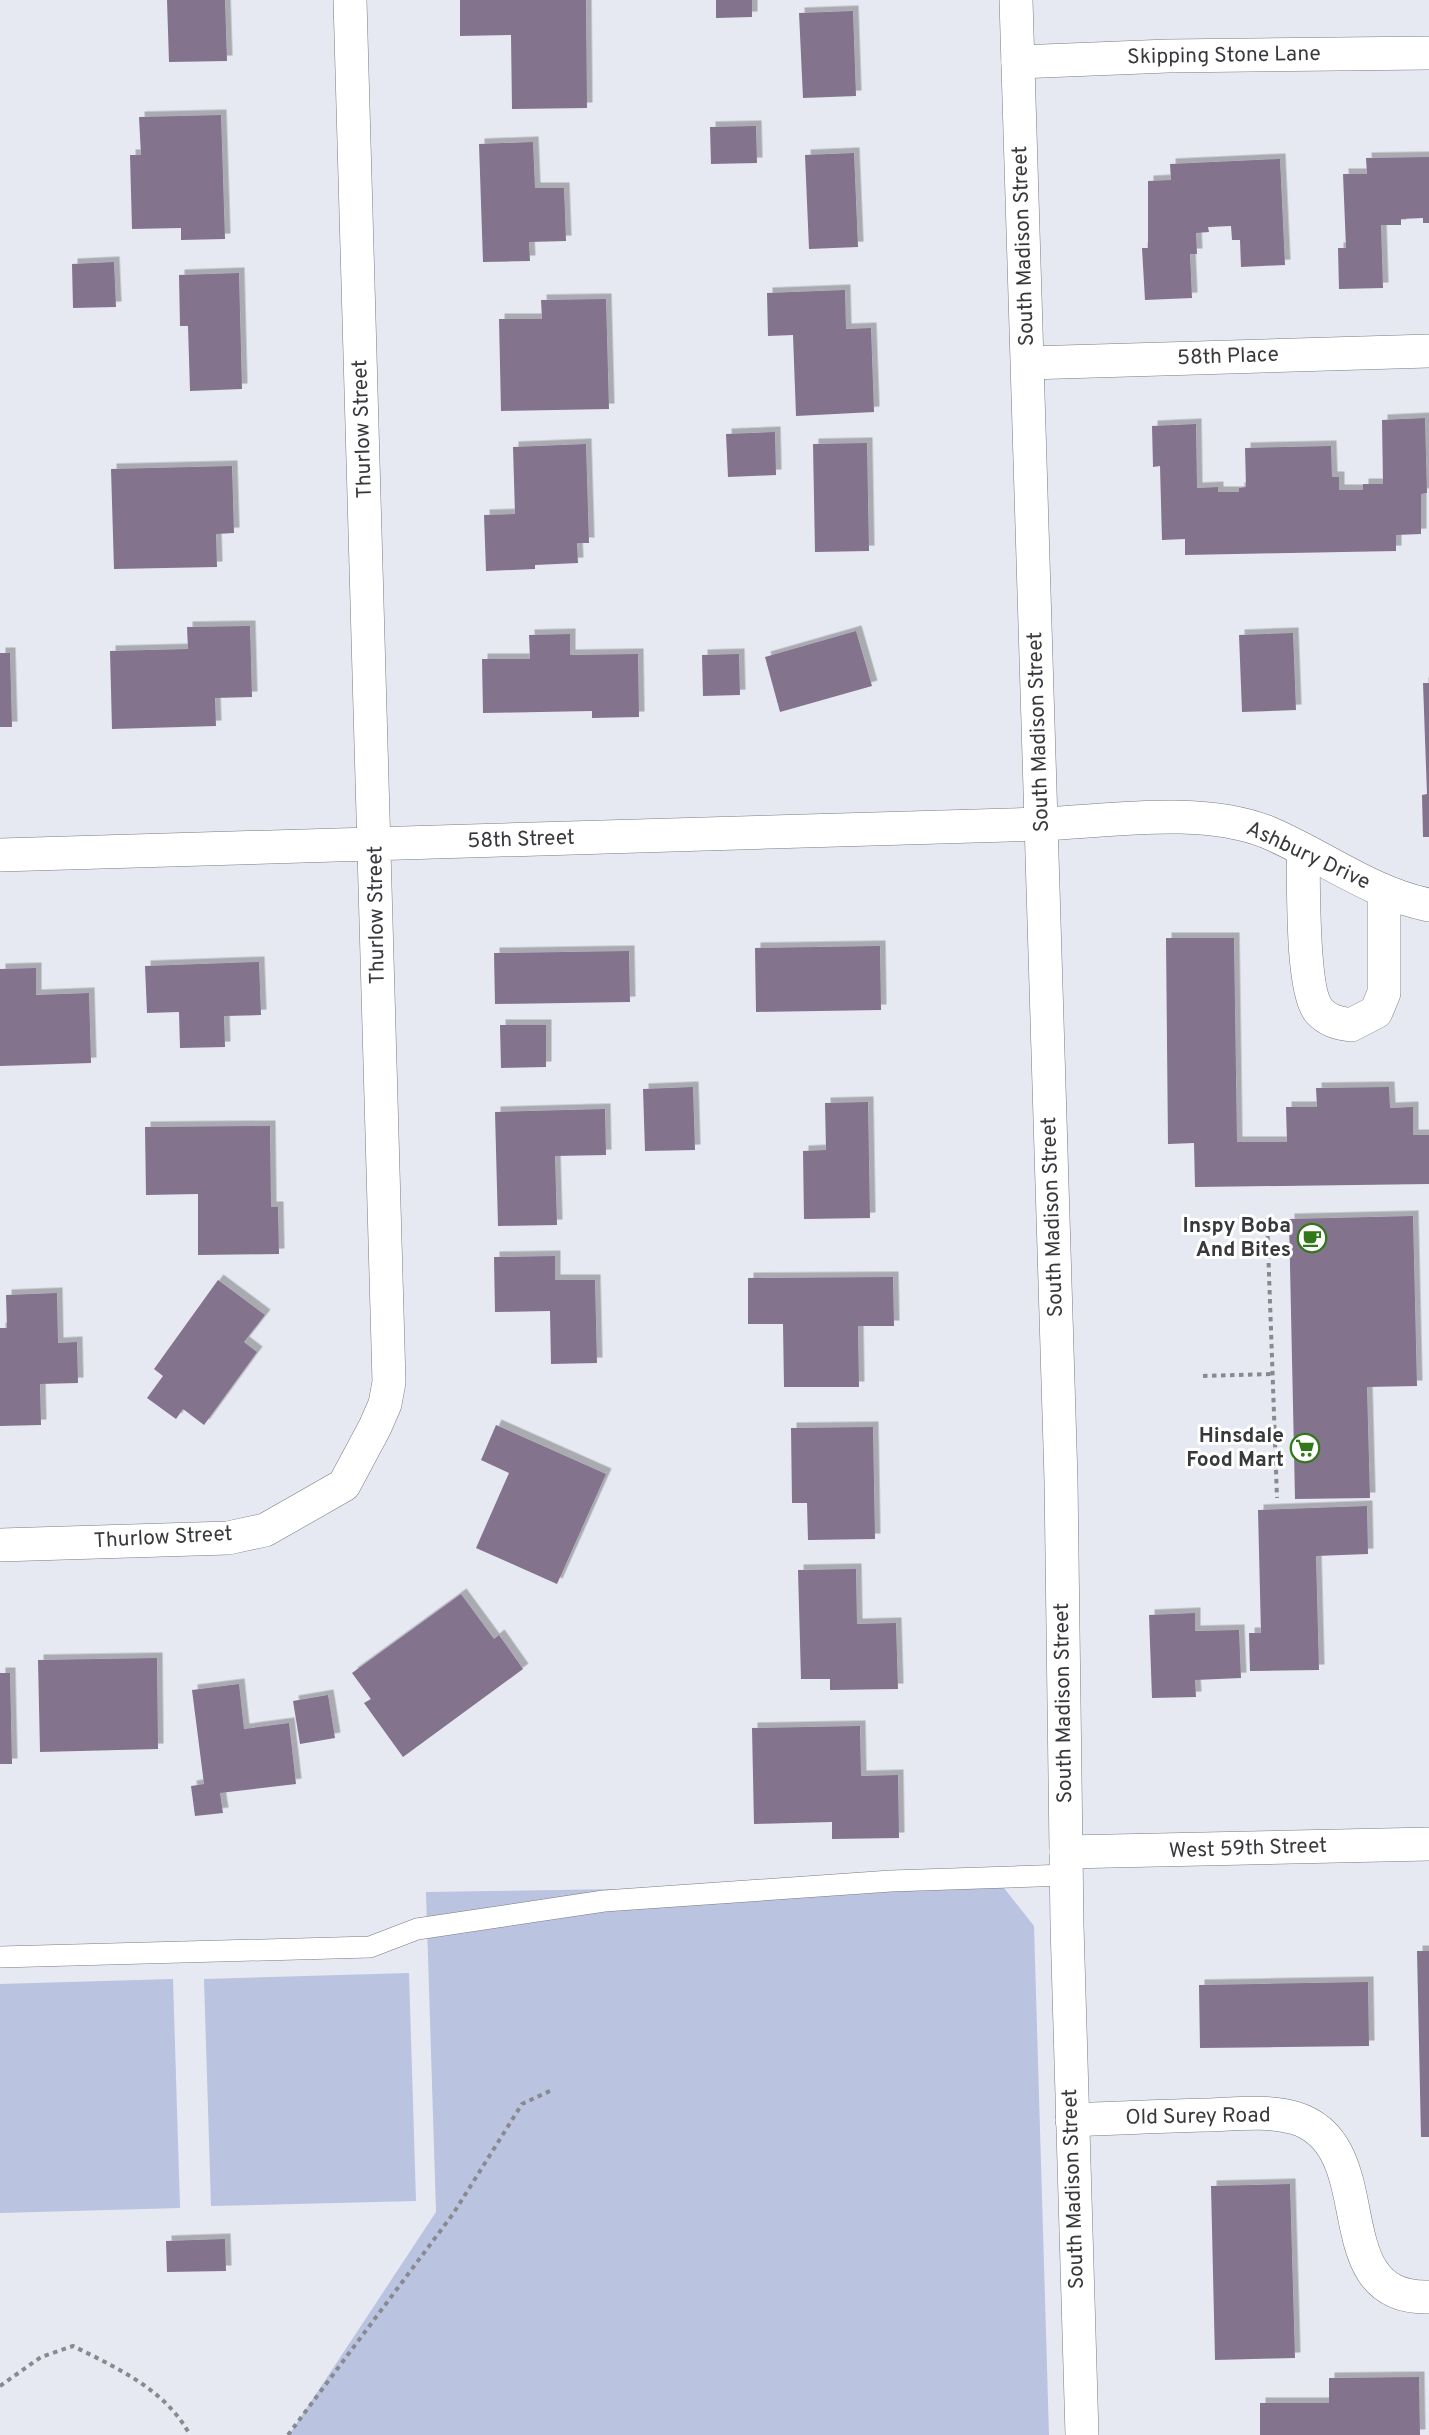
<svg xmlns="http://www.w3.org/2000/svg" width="1429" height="2435" font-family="Overpass,sans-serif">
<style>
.green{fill:#bac3e0}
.building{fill:#83738d;filter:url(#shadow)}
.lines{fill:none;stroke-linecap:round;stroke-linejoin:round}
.lane-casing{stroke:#787b82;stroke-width:22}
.street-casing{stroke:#787b82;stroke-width:34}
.secondary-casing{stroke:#787b82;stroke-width:34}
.path{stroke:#888a90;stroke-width:4;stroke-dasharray:4.5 4.5;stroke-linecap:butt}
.lane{stroke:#fff;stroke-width:21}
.street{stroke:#fff;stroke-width:33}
.secondary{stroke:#fff;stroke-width:33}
.labels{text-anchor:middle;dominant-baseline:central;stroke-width:6;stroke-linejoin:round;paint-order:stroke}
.street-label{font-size:21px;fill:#38393c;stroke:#fff}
.poi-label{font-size:21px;font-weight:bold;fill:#38393c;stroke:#fff;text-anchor:end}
</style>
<defs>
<filter id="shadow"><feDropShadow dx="5.5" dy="-5.5" stdDeviation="0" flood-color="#0004"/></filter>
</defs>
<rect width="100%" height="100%" fill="#e6e9f2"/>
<!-- green -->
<path class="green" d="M1000 1883 1034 1926 1049 2435H289L436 2212 426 1892Z
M409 1973 416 2201 211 2206 204 1979Z
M173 1979 180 2208 0 2213V1984Z"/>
<!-- building -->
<path class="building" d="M167 0H225L227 61 169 62Z
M460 0H586L587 108 512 109 511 35 460 36Z
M716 0H752V17L716 18Z
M853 11 856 96 803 98 799 13Z
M221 115 225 239 181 240V228L132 229 130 155H141L139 117Z
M756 126 757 163 711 164 710 127Z
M533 142 535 188H564L566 241 529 242 530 261 483 262 479 144Z
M854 153 858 247 809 249 805 155Z
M1429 157V223H1423V218L1401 219V225H1381L1383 288 1339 289 1338 248H1346L1343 174H1367L1366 158Z
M1280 159 1285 265 1241 267 1240 240H1232L1231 226 1208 227 1209 232 1196 233 1197 254H1190L1192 298 1145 300 1142 248H1148V181L1171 180 1170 164Z
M114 262 116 307 73 308 72 264Z
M239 273 242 389 190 391 188 326H180L179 275Z
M845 290 846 329 871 328 874 412 796 416 793 335 768 336 767 293Z
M606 299 609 409 501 411 499 319H542L541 300Z
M1425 418 1427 493 1421 494V534L1396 535V551L1185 555V539L1162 540 1160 466 1153 467 1152 426 1196 424 1197 488 1218 487V492H1239V488L1246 487 1245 448 1331 446 1332 477H1339V490H1363V484H1383L1382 420Z
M775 432 776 475 728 477 726 434Z
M867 443 869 551 815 552 813 444Z
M586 444 589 543H577L578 563 535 565V569L486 571 484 515 515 514 513 447Z
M232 466 234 533 216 534 217 567 114 569 111 469Z
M250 626 252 697 215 698 216 726 112 729 110 651 188 649 187 627Z
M856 631 872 686 780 712 765 657Z
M1293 633 1296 710 1242 712 1239 635Z
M570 634V655L638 654 639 717 592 718V711L483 713 482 659H530L529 635Z
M0 653H10L12 727H0Z
M739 654 740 695 703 696 702 655Z
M1423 683H1429V837H1423L1422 795 1427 794Z
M1166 938H1234L1237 1142H1287L1286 1107H1317L1316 1088 1389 1087 1390 1108 1413 1107V1135H1429V1184L1195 1187 1194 1143 1168 1144Z
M880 946 881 1010 756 1012 755 948Z
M629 951 630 1002 495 1004 494 953Z
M259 962 261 1015 224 1016 225 1047 180 1048 179 1012 147 1013 145 966Z
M36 968V995L89 993 91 1063 0 1066V969Z
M500 1025H546V1067L501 1068Z
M693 1087 695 1150 645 1151 643 1089Z
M868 1102 870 1218 804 1219 803 1151 826 1150 825 1103Z
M605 1109 606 1155 555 1156 557 1225 498 1226 495 1112Z
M270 1126 271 1207H278L279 1254 198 1255V1194L146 1195 145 1127Z
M1413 1216 1417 1386 1367 1387 1370 1498 1295 1499 1289 1219Z
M555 1256V1280H595L597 1363 551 1364 550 1311 495 1312 494 1257Z
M893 1277 894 1326H858L859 1387H784L783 1324H748V1278Z
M218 1280 265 1315 244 1342 257 1352 204 1425 183 1409 176 1419 147 1398 163 1376 154 1369Z
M57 1293 58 1343 77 1342 78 1383 40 1384 41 1425 0 1426V1328H7L6 1295Z
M496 1425 606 1474 557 1584 476 1548 509 1473 481 1460Z
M873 1427 875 1539 808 1540 807 1503H792L791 1428Z
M1367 1506 1368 1554 1316 1556 1319 1670 1250 1671 1249 1633H1261L1258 1510Z
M856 1569 857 1624 896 1623 898 1689 830 1690V1679H801L798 1570Z
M461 1594 494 1639 499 1635 523 1669 403 1757 364 1703 371 1699 352 1673Z
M1195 1613V1631L1239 1630 1241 1678 1195 1680 1196 1697 1152 1698 1149 1615Z
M157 1658 158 1749 40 1752 38 1660Z
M0 1673H10L12 1764H0Z
M239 1684 244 1729 289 1723 296 1784 220 1793 223 1813 195 1816 191 1786 204 1784 192 1690Z
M328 1695 335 1738 300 1744 293 1701Z
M860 1726 861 1776 898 1775 899 1838 832 1839V1822L754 1824 752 1728Z
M1417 1951H1429V2137H1421Z
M1368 1982 1369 2046 1200 2048 1199 1985Z
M1290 2184 1295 2358 1215 2360 1211 2186Z
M225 2239 226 2271 167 2272 166 2241Z
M1419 2377 1420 2435H1260V2403H1329V2378Z"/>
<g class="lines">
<!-- lane casing -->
<g class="lane-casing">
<path id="lane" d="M0 1957 370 1947 417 1929 604 1901 891 1881 1067 1875"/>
</g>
<!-- street casing -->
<g class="street-casing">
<path id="street" d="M1018 62 1168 56 1429 53
M1028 363 1429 351
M1303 851C1304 882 1301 990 1319 1011 1328 1021 1338 1023 1351 1025L1376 1012 1384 993V892
M0 855 1041 824C1112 821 1201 806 1267 832 1322 855 1370 893 1429 905
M0 1545 228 1538 265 1530 344 1485 375 1427 385 1404 389 1382 350 0
M1066 1852 1429 1844
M1072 2120C1117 2118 1163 2116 1208 2115 1236 2114 1267 2110 1295 2118 1386 2146 1319 2300 1429 2297"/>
</g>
<!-- secondary casing -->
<g class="secondary-casing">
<path id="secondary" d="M1016 0 1061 1480 1067 1925 1082 2435"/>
</g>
<!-- path -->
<path class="path" d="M1267 1218 1277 1498
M1203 1376 1273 1374
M0 2386 41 2357 73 2346C117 2368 165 2389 190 2435
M288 2435 453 2214 522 2104 554 2089"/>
<!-- lane -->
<use href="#lane" class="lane"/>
<!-- street -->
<use href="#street" class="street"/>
<!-- secondary -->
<use href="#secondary" class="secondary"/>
</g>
<!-- icons -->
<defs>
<g id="cafe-ring" transform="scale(1.5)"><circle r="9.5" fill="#fff" stroke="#327719" stroke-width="1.5"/><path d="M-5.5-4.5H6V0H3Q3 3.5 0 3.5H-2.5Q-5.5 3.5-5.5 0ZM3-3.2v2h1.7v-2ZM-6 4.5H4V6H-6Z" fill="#327719"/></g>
<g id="supermarket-ring" transform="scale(1.5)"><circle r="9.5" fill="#fff" stroke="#327719" stroke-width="1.5"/><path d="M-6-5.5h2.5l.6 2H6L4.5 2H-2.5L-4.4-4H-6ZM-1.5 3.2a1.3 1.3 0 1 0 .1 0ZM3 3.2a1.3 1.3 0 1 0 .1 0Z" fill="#327719"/></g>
</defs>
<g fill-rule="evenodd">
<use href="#cafe-ring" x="1312" y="1238"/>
<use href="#supermarket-ring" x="1305" y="1448"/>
</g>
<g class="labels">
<!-- street labels -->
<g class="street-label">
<text transform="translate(1224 56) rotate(-1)">Skipping Stone Lane</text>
<text transform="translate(1024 246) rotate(-92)">South Madison Street</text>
<text transform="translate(1228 357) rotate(-2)">58th Place</text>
<text transform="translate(363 429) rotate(-92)">Thurlow Street</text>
<text transform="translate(1039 732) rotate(-92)">South Madison Street</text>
<text transform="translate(521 840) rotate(-2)">58th Street</text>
<text transform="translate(1308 856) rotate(25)">Ashbury Drive</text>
<text transform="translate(377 915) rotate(-91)">Thurlow Street</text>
<text transform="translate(1053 1217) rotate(-92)">South Madison Street</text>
<text transform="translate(163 1538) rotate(-3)">Thurlow Street</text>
<text transform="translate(1064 1703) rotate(-91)">South Madison Street</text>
<text transform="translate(1248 1849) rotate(-2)">West 59th Street</text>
<text transform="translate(1198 2117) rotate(-1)">Old Surey Road</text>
<text transform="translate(1074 2189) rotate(-92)">South Madison Street</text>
</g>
<!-- poi labels -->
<g class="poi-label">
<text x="1291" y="1226">Inspy Boba<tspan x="1291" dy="24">And Bites</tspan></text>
<text x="1284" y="1436">Hinsdale<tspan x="1284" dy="24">Food Mart</tspan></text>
</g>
</g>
</svg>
